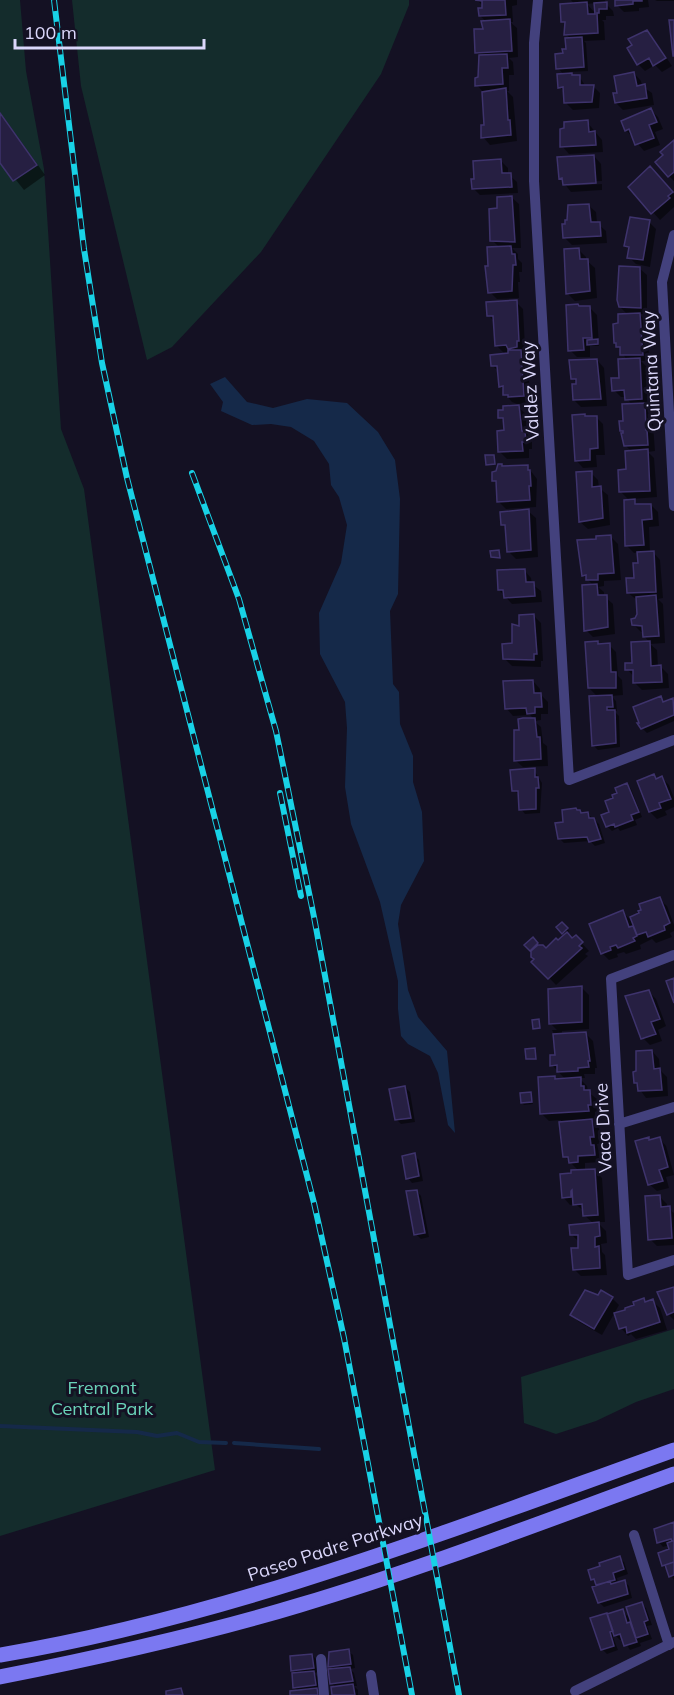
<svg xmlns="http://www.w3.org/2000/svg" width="674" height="1695" font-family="Mulish,sans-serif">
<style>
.green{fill:#142c2c}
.water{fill:#152949}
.shadow{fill:#0007;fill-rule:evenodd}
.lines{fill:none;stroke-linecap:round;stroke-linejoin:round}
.stream{stroke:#152949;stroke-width:4}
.building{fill:#261f42;stroke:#3e336c;stroke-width:1.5}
.street{stroke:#43417d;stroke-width:10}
.secondary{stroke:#7b78f1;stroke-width:15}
.rail-casing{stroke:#18d2e6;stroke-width:6}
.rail{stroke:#141123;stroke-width:4;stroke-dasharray:11;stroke-linecap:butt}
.labels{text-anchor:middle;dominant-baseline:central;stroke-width:6;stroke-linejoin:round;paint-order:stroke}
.street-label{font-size:18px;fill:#dbd7fb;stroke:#141123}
.park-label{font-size:18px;fill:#6ad4b9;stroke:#141123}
</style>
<rect width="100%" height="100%" fill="#141123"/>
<!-- green -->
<path class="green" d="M0 0H20L26 71 44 169 61 429 84 489 215 1470 0 1536Z
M72 0H409V5L381 74 261 252 172 347 147 360 81 86Z
M674 1329V1389L636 1402 596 1421 556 1434 524 1423 521 1377Z"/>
<!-- water -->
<path class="water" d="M225 377 247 402 273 408 307 399 347 403 378 432 395 460 400 499 398 594 390 611 393 684 399 692 400 724 413 756V782L422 812 424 861 401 905 398 924 408 990 418 1017 447 1051 455 1133 448 1125 438 1073 430 1056 408 1044 401 1036 398 1009V981L380 902 351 824 345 787 347 728 345 702 320 654 319 613 341 563 347 525 339 497 331 485 329 464 314 441 291 427 271 424 252 425 221 411 223 402 210 384Z"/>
<!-- shadow -->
<path class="shadow" d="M477 0H517V5L512 6 513 22H510L517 28 518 57 509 58 513 62 514 75H509V91H507L513 97 517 141 490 145 483 137 485 126 483 92 477 85 480 79V56L476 52 487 22 480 16 484 7Z
M571 0H605L606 4 613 11 614 16H606V20H602L604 22 605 40 584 41 586 43 588 71 569 72 573 77 579 76 586 87 593 86 600 93 599 108 573 110 566 103 565 93 560 87 564 75 558 68 571 39 566 34V25L563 22 575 5ZM596 3V14L587 4Z
M616 0H648L649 7 639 8V11L624 12 617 5Z
M655 0H674V1H657Z
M647 32 654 39 672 66 662 72 655 65 645 71 638 64Z
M634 73 641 81 642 86 652 93 654 105 623 110 616 103 619 94Z
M651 110 658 117 663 129 655 132 660 145 644 151 626 130Z
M0 112 45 175 24 190 0 160Z
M587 122 602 140 603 152 569 154 562 146Z
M674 143V181L669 176 665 156Z
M594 156 601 164 602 181 565 183 568 186 602 184V190L571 192 560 178Z
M501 161 508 168V174L517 182 518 193 480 195 473 188Z
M657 175 674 194V207L660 220 630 187Z
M511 197 519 204 521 248H512L518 254V259L522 263V272H519L520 282H518L519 298 497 299 490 292 500 248 492 240 499 209Z
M588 205 596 212 597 223 606 231 607 243 572 245 565 238Z
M649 222 656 229 650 267 636 264 629 257 630 250 626 245Z
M578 249 586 257V260L595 268 597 298 575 301 568 294Z
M639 268 647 275V314H639L646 321 650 361H641L647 367 649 406H646L652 412 655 451 648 452 654 458 657 497 632 499 639 506 651 505 658 512 659 526 649 527 650 553 653 552 660 560 663 598 658 599 663 604 665 643 650 644 657 650 658 667H661L668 674 669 688 642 690 635 683V678L627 669 634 664 633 644 650 643 644 636V632H641L633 624 637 620V600L628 593 636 579 640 564 639 552 634 553 626 545 630 501 621 492 632 452 625 445V434L621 430 632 405 626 397H621L614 390 620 379 627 360 618 347 620 325 628 315 620 307Z
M516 302 523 309 525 347H523L524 354 528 358 530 403 517 404 512 402 505 394 504 390 500 386 499 372 492 365 506 355 496 345 495 322 489 316Z
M589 307 597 315 599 346H590V357H577L570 350Z
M597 360 604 368 607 406 581 407 574 400 579 385 573 379Z
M518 407 526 414 528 436 532 440V449H529V458L507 459 500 452 506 432 505 423 500 417Z
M596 417 603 424 605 455H596L597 467 583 468 576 460Z
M527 466 537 479 536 507 506 509 498 501 497 484 494 481 498 473 503 468Z
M591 473 598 480 599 488 608 495 610 525 588 529 580 522Z
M528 511 536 518 538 557 516 559 508 551 507 529 502 524Z
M610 536 618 544 621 580 604 581V586L598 587 604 592V596L613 604 615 634 593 637 586 630 593 585 583 575 598 540Z
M524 570 531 578 532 584 541 591 542 602 512 604 499 590Z
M534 616 541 623 543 661H541V667L512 666 505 659 521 629Z
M609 645 616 652 618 676 622 680 623 695 611 696 616 701 617 711H614L619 716 620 747 598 750 593 745 598 697 589 688Z
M533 681 540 689V694L548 702V714H541V720L534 721 541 727 543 743 547 746 548 766 523 767 515 760 520 731 535 720 530 715 513 716 506 708Z
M660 698 665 703 672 700 674 702V721L647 733 640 726Z
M534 770 542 783 540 813 525 814 521 809 520 795 513 790Z
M654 776 658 780 662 778 669 785 674 798V807L665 811 667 815 657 819 650 812 639 782Z
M627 784 631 789 642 817 635 820 637 825 620 831 618 828 612 831 607 826 614 799Z
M580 812 582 814 587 813 599 824 605 843 595 846 590 841 564 843 559 838 565 823Z
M659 899 667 906 674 925V931L670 933 672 937 656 943 652 939 640 945 641 949 626 954 624 952 617 954 618 957 609 960 602 953 622 912 630 919 633 927 636 926 641 914Z
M562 924 569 931 566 934 573 940 576 937 589 951 585 954 588 956 556 985 534 962 536 960 526 945 532 940 546 950 558 942 566 935 558 927Z
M582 988 589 995V1029L562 1031V1035L585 1033 593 1041 597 1068H595V1074H584L585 1078H579L587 1086 588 1092 597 1099V1111L595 1112V1118H589L599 1128 600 1144H597L601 1162 585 1163V1171L594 1170 602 1178 605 1222H597L606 1231 607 1243 601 1244 602 1252 605 1255 607 1275 581 1276 574 1269 580 1249V1243L572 1235 594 1224 584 1215V1211L575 1204 570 1205 563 1197 579 1171 564 1156 561 1120 549 1121 542 1114 554 1078 557 1080H566L552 1065 556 1056 555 1036 552 1030H557L551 1024Z
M648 991 656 999 666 1026 658 1030 662 1041 650 1045 643 1038Z
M652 1051 659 1059 660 1070 667 1077 668 1096 646 1098 635 1083Z
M405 1087 410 1092 415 1122 401 1124 397 1120Z
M531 1094 533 1104 524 1105 522 1103Z
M659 1138 666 1146 674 1175 666 1177 669 1188 657 1191 649 1184 648 1139 650 1141Z
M414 1155 419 1160 423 1181 412 1183 408 1178Z
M417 1191 421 1196 429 1237 421 1239 416 1234Z
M660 1197 667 1204V1208L674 1213V1245L657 1246 650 1239Z
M674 1288V1320L668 1314Z
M598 1297 612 1298 619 1305 602 1335 579 1322 572 1315Z
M644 1300 646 1303 652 1301 660 1308 667 1330 636 1339 631 1334 628 1336 621 1328 636 1306Z
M674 1524V1580L663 1565 671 1550 669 1545 663 1547 659 1542Z
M619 1558 624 1562 628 1574 617 1578 618 1583 624 1581 629 1586 632 1598 604 1607 599 1602 598 1586 593 1579Z
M642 1604 646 1608 652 1625 647 1626 652 1639 640 1643 641 1646 630 1650 623 1639 620 1640 616 1636 613 1637 618 1650 607 1654 602 1649 592 1619 622 1611 632 1620Z
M348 1651 353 1655 355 1668 350 1669 354 1673 357 1686H354L358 1690V1695H334L336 1687 331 1683 334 1670 330 1666Z
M312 1655 317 1660 318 1672 314 1673 318 1677 320 1690H317L321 1695H292L298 1691 294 1687 297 1674 293 1670Z"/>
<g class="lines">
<!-- stream -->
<path class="stream" d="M0 1426 137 1432 157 1436 177 1433 199 1442 226 1443
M234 1443 319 1449"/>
</g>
<!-- building -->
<path class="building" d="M475 0H505L506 15 479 16 478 8H482V1Z
M615 0H642V1H633V4L615 6Z
M587 2 588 14H595L594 3 607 2V9H599V13H597L598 33 564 35 565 22H561L560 4Z
M510 19 512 51 475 53 474 29H483L481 21Z
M669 20H674V56H673Z
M647 30 666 58 653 66 649 58 637 65 627 48 632 45 628 39Z
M582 37 584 67 556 69 555 54 563 53 562 49H566L565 38Z
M507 54 508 68H502L503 84 475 86V78L478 77 479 55Z
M634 72 637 86 645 84 647 98 615 103 613 93H617L614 76Z
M572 73V75H580V85H594L592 102 564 103 563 87 558 88 557 74Z
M506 88 508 120H510L511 135 481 138V125H484L482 92Z
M651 108 657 122 649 125 654 138 635 145 629 129 625 131 621 121Z
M0 113 37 165 13 181 0 163Z
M588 120 589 132 595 131 596 145 560 147V129L564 128V122Z
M674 140V172L668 177 655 162 663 155 660 152Z
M594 155 596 183 563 185 562 178 559 179 557 157Z
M501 159 502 173H511L512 187 472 189 471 179H474L473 161Z
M650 166 673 192 668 196 670 198 651 214 628 187Z
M512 196 515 242 490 241 489 209 497 208V197Z
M589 204 591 222H600L601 236 563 238 562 224H565V220H567L568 205Z
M630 217 650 220 643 260 627 258 629 247 624 246Z
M511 246 512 254H515L516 265H513L512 291 488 293 485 266H488L487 247Z
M579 248 580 259H588L590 291 566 294 564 249Z
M619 266 640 267 641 308 619 307 617 300Z
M517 300 519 341H517V347L508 349 506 345 495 346 493 316H487L486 302Z
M578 304 579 306H590L592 338H583L584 350 568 351 566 305Z
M640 313 643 355H620V347H616V343H614L613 324 618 323V314Z
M598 339V344L587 345V340Z
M508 350H521L524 396 508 397V395H503V386L499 387 497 366H491L490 355 508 353Z
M640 358 642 399 625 400 624 390 612 391 611 378H619L618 359Z
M597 359 601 399 573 400 572 384H576V379H571L569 360Z
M645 403 646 430H647L648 445 624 446 621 433H623V431H620L619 421H623L622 404Z
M519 405 522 431H525L526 442H522L523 451 498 452 497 431 504 430 503 418H498V410H503V406Z
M585 414V416H597L598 448 590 449V460L575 461 572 415Z
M648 449 650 491 619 492 618 470 626 469 625 451Z
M485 455H494L495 464 486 465Z
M498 464H502V466L528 465V470H530L531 486H529L530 500 497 502 496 481H492V472L496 471Z
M592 471V487L601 486 603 518 579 522 576 472Z
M635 499V504H651L652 519 642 520 644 545 625 546 624 500Z
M529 509 531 550 507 552 505 525H501L500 512Z
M611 535 614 573 598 574V580H586V575L582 576 577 540 596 539V536Z
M499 550 500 558 491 557 490 551Z
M654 551 656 592 627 593 626 578H634L633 563H638L637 552Z
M525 569 526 582H534L535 596 504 598 503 590H498L497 570Z
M597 584 598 595H607L608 627 584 631 582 585Z
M656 595 659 636 643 637 642 626 632 625 631 619 635 618 637 614 636 597Z
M534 614 537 654H534V660L503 659 502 644 512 643V624L519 626V615Z
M598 641V644L610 643 611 672H616V688H588L585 642Z
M650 641 651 666 661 665 662 682 633 683V670H625V663H632L631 642Z
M533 680 534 693H541L542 707H535V713L527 714 526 708 505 709 503 681Z
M612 695 613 707H607V710H615L616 743 592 746 589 696Z
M661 696 663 702 673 698 674 715 641 729 637 723H639L633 707Z
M523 718H535L537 737H540L541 759 514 761V730H519L518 719Z
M535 768V777H538L539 788H536V809L519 810 518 791H512L510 770Z
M654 774 656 779 662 776 671 799 659 803 661 808 649 812 637 781Z
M627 783 639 812 631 815 633 820 615 827 614 824 606 827 601 815 609 812 605 801 613 798 612 795 617 793 615 788Z
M576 808 577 810H580L581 813 588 812 589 818H594L601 839 589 842 587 837 558 839 555 823 563 822 562 810Z
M660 897 670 923 664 926 665 930 648 937 646 932 637 935 630 917 639 913 638 911 641 910 639 904Z
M623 910 629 927 633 926 637 936 633 938 635 941 618 948 616 945 610 947 611 950 601 954 589 924Z
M562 922 568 928 562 934 556 927Z
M567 932 572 938 576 935 583 942 579 946 582 948 548 979 531 962 534 959 531 957V951L538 945H543L546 948 556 938 558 940Z
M533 937 538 943 530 951 524 945Z
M674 978V1003L666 981Z
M582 986V1022L549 1024 548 989Z
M649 990 660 1019 651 1022 656 1034 641 1039 625 996Z
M539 1019 540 1028 533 1029 532 1020Z
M586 1032 590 1061H588L589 1067 578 1068V1071L557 1072V1065L550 1066V1055H555L553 1034Z
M535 1048 536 1059H526L525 1049Z
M652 1050 654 1069 660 1068 662 1090 638 1091 637 1083H634L633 1072 636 1071V1051Z
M555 1076V1079L581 1077V1086H584V1090H590L591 1105H588L589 1111 540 1114 538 1077Z
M405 1086 411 1118 395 1120 389 1089Z
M531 1092 532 1102 521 1103 520 1093Z
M592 1119 594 1137H590L591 1145H594L595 1155 578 1156V1162L569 1163 568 1157H563L559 1122Z
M649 1137V1140L660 1137 668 1167 659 1170 663 1181 648 1185 635 1141Z
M415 1153 419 1176 406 1179 402 1156Z
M595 1169 598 1215 583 1216 582 1204 573 1205 572 1190 571 1191V1197L562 1198 560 1174 571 1173V1170Z
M417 1190 425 1233 414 1235 406 1191Z
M660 1195 661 1207 670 1206 672 1238 648 1240 645 1196Z
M599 1222 600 1236 595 1237V1247L599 1246 600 1268 573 1270 571 1248H578V1235H570L569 1225Z
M674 1287V1312L667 1315 657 1292Z
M585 1290 598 1295 601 1290 613 1297 594 1329 570 1315Z
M644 1298 645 1302 653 1299 660 1322 627 1333 626 1327 619 1329 614 1313 625 1310V1308L634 1305 633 1302Z
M674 1522V1541H672L671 1539 657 1543 654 1529Z
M672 1541H674V1562L662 1566 658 1553 669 1549 667 1543Z
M620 1556 624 1569 613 1573 615 1580 596 1585 594 1579 591 1580 588 1570 600 1566 599 1563Z
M674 1562V1575L669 1577 665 1565Z
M625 1580 628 1594 598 1603 592 1587 610 1581 611 1584Z
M642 1602 648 1620 644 1622 648 1634 636 1638 626 1607Z
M623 1609 627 1623 630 1622 637 1642 624 1646 620 1634 614 1636 607 1614Z
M607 1613 613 1631 610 1632 614 1646 601 1650 590 1618Z
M349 1649 351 1664 328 1667 329 1652Z
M312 1654 314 1668 291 1671 290 1656Z
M350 1667 353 1681 330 1684 328 1669Z
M314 1671 316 1685 293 1688 292 1673Z
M353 1684 355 1695H332L331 1687Z
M181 1688 183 1695H166V1691Z
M317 1688 318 1695H290V1691Z"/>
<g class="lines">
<!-- street -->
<path class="street" d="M538 0 534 43V181L569 780 674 740
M674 235 662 282 674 506
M674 955 611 979 628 1275 674 1260
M619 1124 674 1107
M634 1535 669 1645
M321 1659 324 1695
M371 1675 374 1695
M575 1691 674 1642"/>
<!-- secondary -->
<path class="secondary" d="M0 1655C232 1616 453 1529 674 1450
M0 1677C101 1657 201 1635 300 1605 427 1567 550 1519 674 1474"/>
<!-- rail casing -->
<g class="rail-casing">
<path id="rail" d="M54 0 84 249 102 363 127 478 314 1203 344 1338 412 1695
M192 473 239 599 276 731 314 917 459 1695
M280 793 301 896"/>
</g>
<!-- rail -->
<use href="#rail" class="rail"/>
</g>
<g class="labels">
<!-- street labels -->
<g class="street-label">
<text transform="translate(651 371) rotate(-93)">Quintana Way</text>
<text transform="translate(530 391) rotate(-93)">Valdez Way</text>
<text transform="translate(603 1128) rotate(-93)">Vaca Drive</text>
<text transform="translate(335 1547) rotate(-18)">Paseo Padre Parkway</text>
</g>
<!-- park labels -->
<g class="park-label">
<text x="102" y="1387">Fremont<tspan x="102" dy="21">Central Park</tspan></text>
</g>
</g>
<!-- scale -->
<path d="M15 39v9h189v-9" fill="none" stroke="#dbd7fb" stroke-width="3"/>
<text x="24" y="39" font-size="18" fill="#dbd7fb" stroke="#141123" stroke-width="4.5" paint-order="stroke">100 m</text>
</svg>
